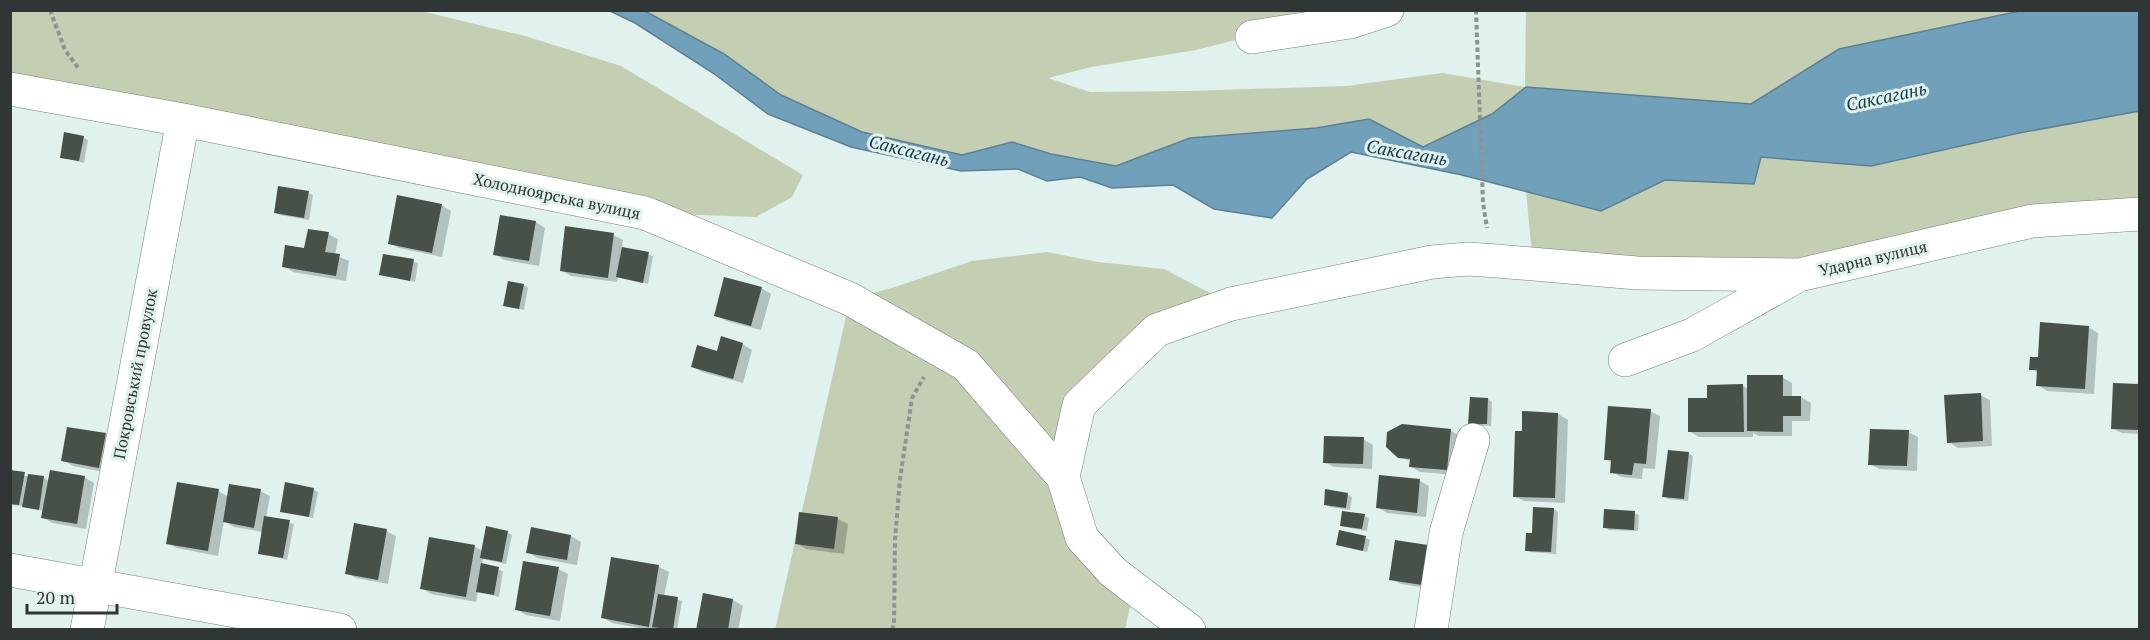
<svg xmlns="http://www.w3.org/2000/svg" width="2150" height="640" font-family="'PT Serif',serif">
<style>
.green{fill:#c3ceb2}
.water{fill:#71a0bb;stroke:#5e8093;stroke-width:1.5}
.shadow{fill:#0003}
.building{fill:#475049}
.lines{fill:none;stroke-linecap:round;stroke-linejoin:round}
.minor-casing{stroke:#74827e;stroke-width:34}
.path{stroke:#8a9592;stroke-width:4;stroke-dasharray:4.5 3;stroke-linecap:butt}
.minor{stroke:#fff;stroke-width:33}
.labels{text-anchor:middle;dominant-baseline:central;stroke-width:6;stroke-linejoin:round;paint-order:stroke}
.street-label{font-size:16px;fill:#303635;stroke:#e1f1ed}
.water-label{font-size:18px;font-style:italic;fill:#123a4f;stroke:#e1f1ed}
</style>
<rect width="100%" height="100%" fill="#e1f1ed"/>
<!-- green -->
<path class="green" d="M10 11H421L525 36 621 66 803 175 792 197 756 217 645 213 11 89Z
M645 11H1325L1267 32 1196 50 1091 67 1048 78 1090 92 1188 91 1347 86 1442 73 1525 87 1526 11H2020L1839 49 1751 104 1526 87 1492 114 1423 147 1369 119 1316 128 1190 138 1116 166 1051 154 1012 142 962 155 862 132 781 95 724 54Z
M2139 111V214L1799 275 1533 265 1526 191 1601 211 1665 180 1754 184 1760 157 1871 166 2019 133Z
M1047 252 1098 262 1164 269 1231 304 1157 330 1079 405 1063 478 1134 588 1125 629 775 630 850 299 892 288 972 261Z"/>
<!-- water -->
<path class="water" d="M610 11H645L724 54 781 95 862 132 962 155 1012 142 1051 154 1116 166 1190 138 1316 128 1369 119 1423 147 1492 114 1526 87 1751 104 1839 49 2020 11H2139V111L2019 133 1871 166 1761 157 1754 184 1665 180 1601 211 1462 175 1351 152 1307 179 1272 218 1214 209 1173 185 1112 188 1080 177 1047 181 1018 169 961 171 851 147 768 114 713 73 635 23Z"/>
<!-- shadow -->
<path class="shadow" d="M83 137 88 140 84 163 61 157Z
M308 193 313 195 309 220 280 215 275 212Z
M441 205 451 211 442 257 399 248 389 243Z
M536 222 545 228 539 266 504 260 495 254Z
M328 234 338 239 335 255 349 261 346 281 293 272 283 266Z
M613 235 623 240 622 248 653 256 648 284 618 277 617 282 571 276 561 270Z
M385 255 418 263 415 282 381 274Z
M523 285 528 288 524 310 505 305Z
M761 288 771 294 761 330 726 321 716 315Z
M2088 327 2098 333 2094 394 2047 391 2038 385V373L2031 369 2039 359Z
M742 344 752 350 743 383 702 372 692 366 718 352Z
M1782 377 1792 383V397H1801L1811 403 1810 421H1792V436H1759L1753 433V437H1699L1689 431 1709 399V386H1743L1749 389Z
M2114 384 2140 386V434L2122 433 2112 428Z
M1980 395 1990 400 1992 446 1958 448 1949 442Z
M1488 399 1492 402 1491 426 1475 425 1470 423Z
M1650 411 1660 416 1655 469 1643 468 1642 479 1621 477 1612 472V463L1605 459Z
M1524 413 1558 414 1568 420 1565 503 1524 501 1514 496 1523 433Z
M1450 430 1460 436 1456 475 1420 472 1410 466 1411 461 1399 457Z
M1908 432 1918 437 1917 471 1879 469 1870 464Z
M105 435 115 440 109 473 73 466 63 460Z
M1363 439 1373 445 1372 469 1334 467 1324 462Z
M1688 453 1693 456 1688 501 1668 499 1664 496Z
M10 471 29 477 44 478 49 481 84 477 94 483 86 529 53 523 43 518 44 511 24 506 10 505Z
M1420 481 1429 486 1426 517 1387 513 1377 507Z
M313 489 318 492 313 518 282 511Z
M218 491 229 497 260 491 270 496 266 518 294 524 287 560 259 553 263 532 234 527 224 521 218 556 177 548 167 543Z
M1347 494 1352 497 1350 510 1330 507 1325 504Z
M1553 509 1558 512 1556 554 1531 552 1527 550 1533 535Z
M1634 513 1639 515 1638 531 1609 530 1605 527Z
M801 514 838 519 848 524 844 554 806 549 796 543Z
M1364 516 1369 518 1367 531 1346 527 1341 525Z
M532 529 571 536 581 542 577 565 537 558 528 552Z
M386 531 396 536 388 584 356 578 347 573Z
M507 532 512 535 506 564 483 559 482 565 503 571 499 597 478 591 476 602 431 594 422 588 475 547 483 551Z
M1366 538 1370 540 1367 552 1342 546Z
M1427 546 1432 589 1401 584 1391 579Z
M612 559 659 567 669 572 664 596 682 601 677 630H650L612 623 602 617Z
M558 569 568 574 560 621 526 615 516 609Z
M704 595 733 600 743 606 738 630H698Z"/>
<!-- building -->
<path class="building" d="M64 132 84 136 79 161 60 158Z
M278 186 309 191 304 218 274 213Z
M397 195 442 204 432 253 388 244Z
M500 215 536 221 529 261 493 255Z
M565 226 614 233 608 278 560 271Z
M308 229 329 232 325 252 340 254 336 276 282 267 285 245 304 248Z
M622 247 649 252 643 283 616 277Z
M383 254 414 259 410 281 379 275Z
M724 277 762 287 751 326 714 316Z
M508 281 524 284 519 309 503 306Z
M2040 322 2089 326 2085 389 2036 386 2037 370H2029L2030 357H2038Z
M721 336 743 343 733 379 691 367 697 345 717 351Z
M1747 375H1783V396H1801V416H1783V432L1747 431Z
M2113 383 2139 384V430L2111 429Z
M1743 384 1744 432H1688V398H1707V385Z
M1981 393 1983 441 1947 443 1944 395Z
M1470 397 1488 398 1487 424H1468Z
M1608 406 1651 409 1646 464 1634 463 1632 475 1610 473 1611 460H1604Z
M1522 411 1558 413 1555 498 1513 497 1515 431H1522Z
M1402 424 1451 429 1447 470 1409 467 1410 459 1398 458 1386 447 1387 432Z
M67 427 106 433 99 468 61 461Z
M1870 429 1909 430 1907 466 1868 465Z
M1324 436 1364 437 1363 464 1323 463Z
M1668 450 1689 452 1684 499 1662 497Z
M10 470 25 472 19 505 10 504Z
M50 470 85 476 77 524 41 518Z
M28 474 44 476 39 510 22 507Z
M1379 475 1420 479 1417 513 1376 508Z
M177 482 219 489 208 551 166 544Z
M285 482 314 488 309 517 280 512Z
M229 484 261 489 254 528 223 522Z
M1325 489 1348 493 1346 508 1324 505Z
M1533 507 1554 508 1551 552 1525 551 1526 533H1532Z
M1604 509 1635 511 1634 530 1603 528Z
M1342 511 1365 514 1362 529 1340 526Z
M799 512 838 517 834 549 795 544Z
M264 516 290 520 283 558 258 554Z
M354 523 387 529 378 580 345 574Z
M486 526 508 531 502 562 480 558Z
M531 527 571 535 567 560 526 553Z
M1339 530 1366 536 1363 551 1336 545Z
M429 537 475 545 466 597 420 589Z
M1395 540 1428 545 1422 585 1389 580Z
M611 557 659 565 649 627 601 618Z
M523 561 559 567 550 616 515 610Z
M481 563 499 567 494 595 476 592Z
M703 593 733 599 728 630H696Z
M658 594 678 597 673 630 652 627Z"/>
<g class="lines">
<!-- minor casing -->
<g class="minor-casing">
<path id="minor" d="M1252 37 1350 22 1387 10
M10 89 183 120 645 213 850 299 966 365 1063 477
M1625 360 1692 335 1799 275 2032 221 2140 214
M10 570 340 630
M87 630 183 120
M1189 630 1113 572 1082 538 1063 477 1079 405 1157 330 1231 304 1432 262 1468 259 1497 261 1637 273 1799 275
M1431 630 1446 533 1473 440"/>
</g>
<!-- path -->
<path class="path" d="M50 10 65 50 79 69
M1476 10 1483 203 1487 228
M892 630 894 624 895 540 900 479 912 398 924 377"/>
<!-- minor -->
<use href="#minor" class="minor"/>
</g>
<g class="labels">
<!-- street labels -->
<g class="street-label">
<text transform="translate(557 196) rotate(12)">Холодноярська вулиця</text>
<text transform="translate(1873 258) rotate(-13)">Ударна вулиця</text>
<text transform="translate(135 374) rotate(-79)">Покровський провулок</text>
</g>
<!-- water labels -->
<g class="water-label">
<text transform="translate(1886 96) rotate(-12)">Саксагань</text>
<text transform="translate(909 150) rotate(14)">Саксагань</text>
<text transform="translate(1407 152) rotate(10)">Саксагань</text>
</g>
</g>
<!-- border -->
<rect width="2150" height="640" fill="none" stroke="#303635" stroke-width="24"/>
<!-- scale -->
<path d="M27 604v9h90v-9" fill="none" stroke="#303635" stroke-width="3"/>
<text x="36" y="604" font-size="18" fill="#303635" stroke="#e1f1ed" stroke-width="4.5" paint-order="stroke">20 m</text>
</svg>
